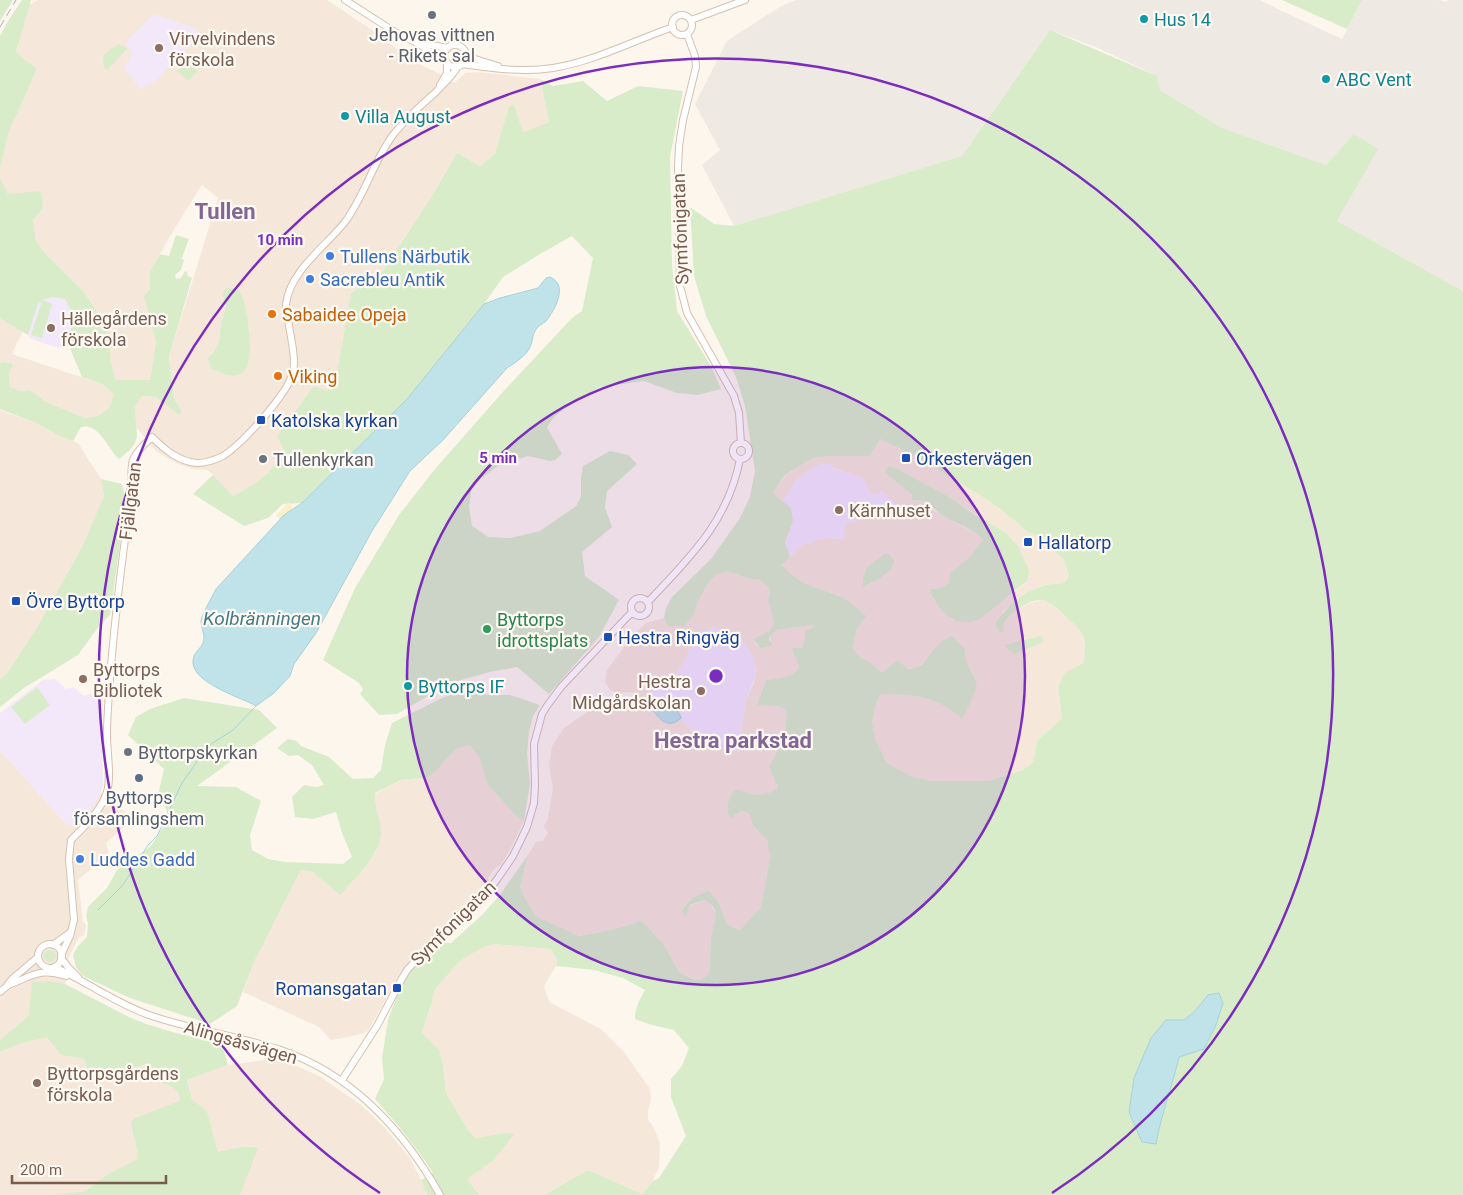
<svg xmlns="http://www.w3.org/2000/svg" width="1463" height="1195" font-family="Roboto,sans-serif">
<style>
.residential{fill:#f5e8da;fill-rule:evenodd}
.industrial{fill:#efe9e4}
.education{fill:#f3e8fa}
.green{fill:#d8ecc9;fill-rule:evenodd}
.sand{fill:#fcefc7}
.water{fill:#bfe3e8;stroke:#a5d3da}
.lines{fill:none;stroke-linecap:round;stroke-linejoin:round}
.stream{stroke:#a5d3da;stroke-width:1}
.secondary-casing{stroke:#d6c0b0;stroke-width:8}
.secondary{stroke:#fff;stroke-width:6}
.rail{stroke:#b9a8c9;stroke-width:1;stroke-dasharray:8 5;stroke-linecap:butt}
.ring{fill:none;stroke:#7b2cbf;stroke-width:2.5}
.worship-dot{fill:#6b7280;stroke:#fffaf3;stroke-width:2}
.culture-dot{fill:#0f9aa8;stroke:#fffaf3;stroke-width:2}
.education-dot{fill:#8d6e63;stroke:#fffaf3;stroke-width:2}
.shop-dot{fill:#3f7fe0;stroke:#fffaf3;stroke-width:2}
.food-dot{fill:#e8710a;stroke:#fffaf3;stroke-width:2}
.transit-dot{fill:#1a4fb4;stroke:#fffaf3;stroke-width:2}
.leisure-dot{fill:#2e9e5b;stroke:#fffaf3;stroke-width:2}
.service-dot{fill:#5c6f8a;stroke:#fffaf3;stroke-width:2}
.labels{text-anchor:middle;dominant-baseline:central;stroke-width:4.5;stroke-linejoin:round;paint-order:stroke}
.culture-label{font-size:18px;fill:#0d838f;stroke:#fffaf3;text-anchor:start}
.worship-label{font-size:18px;fill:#5b616d;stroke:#fffaf3;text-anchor:start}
.education-label{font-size:18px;fill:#785e54;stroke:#fffaf3;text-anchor:start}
.street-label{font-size:18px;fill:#7a5c4d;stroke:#fffaf3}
.shop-label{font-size:18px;fill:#366cbe;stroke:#fffaf3;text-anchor:start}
.food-label{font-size:18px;fill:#c56008;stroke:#fffaf3;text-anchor:start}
.transit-label{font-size:18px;fill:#164399;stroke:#fffaf3;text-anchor:start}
.leisure-label{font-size:18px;fill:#27864d;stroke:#fffaf3;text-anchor:start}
.service-label{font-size:18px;fill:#4e5e75;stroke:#fffaf3}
.water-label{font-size:19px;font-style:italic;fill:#437c86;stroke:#fffaf3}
.district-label{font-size:22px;font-weight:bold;fill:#846695;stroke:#fffaf3}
.centre{fill:#7b2cbf;stroke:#fffaf3;stroke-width:2.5}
.ring-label{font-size:15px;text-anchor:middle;font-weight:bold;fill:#7b2cbf;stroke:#fffaf3;stroke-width:4.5;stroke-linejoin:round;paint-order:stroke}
</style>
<rect width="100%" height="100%" fill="#fdf6ec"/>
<!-- residential -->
<path class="residential" d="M38 0H327L387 40 406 58 438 73 454 83 466 73 478 72 540 79 549 122 523 132 514 104 509 106 495 154 480 166 457 153 430 199 383 271 351 293 336 377 276 465 257 483 233 496 208 470 195 469 178 464 156 451 136 427 135 407 142 396 156 397 166 404 174 398 169 357 218 198 202 185 176 226 150 271V289L145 297 156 342 150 380H116L111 363 108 326 84 292 47 255 36 241 33 220 43 208 8 194 0 178V170L8 134 37 69 16 52 29 5ZM223 295 249 329V360L210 354 215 350 219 342 221 322 226 308Z
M0 318 23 331 12 354 102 384 114 394 109 408 98 416 85 418 44 401 34 392 28 390 21 391 10 387 9 373 3 362 0 363Z
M0 410 36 423 61 437 78 443 101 479 104 496 82 547 39 624 8 672 0 679Z
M880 439 913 455 980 495 1003 511 1028 532 1037 536 1064 560 1069 577 1064 583 1041 586 1030 591 1002 612 1004 622 1016 609 1030 603 1041 600 1047 601 1071 621 1082 633 1085 651V663L1058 687 1062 718 1037 741 1033 762 1023 770 989 781H931L911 776 887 763 875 738 872 721 877 701 881 694H907L933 701 950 708 962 718 977 682 972 673 966 659 965 649 941 642 927 660 916 668 908 669 899 661 882 673 870 662 860 657 853 648 856 631 865 616 839 595 807 585 794 577 782 565 798 549 805 544 817 540 829 538 845 539 844 531 845 524 874 516 898 506 881 491 877 494H873L869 491 864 479 824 464 812 468 795 481 783 501 773 493 786 475 813 458 830 456H870ZM888 466 898 469 953 499 983 519 1025 583 1008 597 952 620 934 601 932 589 943 587 949 583 950 573 971 556 983 539 978 534 959 525 933 510 928 501 912 500V495L886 472ZM875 562 892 569 878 580 866 586 871 564Z
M725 572 735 573 746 578 760 580 769 588 768 600 775 621 774 624 769 631 753 639 757 646 769 641 771 635 777 630 812 625 813 628 805 638 802 648 793 653 799 666 798 671 794 674 783 678 766 680 757 705 781 707 786 709 787 719 785 732 779 750 769 767 778 787 769 794 758 796 735 790 728 802V815L731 818 741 811 747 812 750 815 753 826 767 840 770 857 761 907 740 930 727 924 718 901 709 891 685 904 682 911 686 916 690 906 706 900 710 903 716 914V921L711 936 709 974 702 979 695 980 679 972 665 946 641 920 632 924 606 931 579 936 536 916 525 898 520 886 528 855 536 842 543 841 548 833 544 827 548 818 553 789 549 765 552 746 564 728 587 712 611 703 631 702 639 697 631 692 619 693 611 691 605 682 607 670 634 634 646 623 664 618 669 626 694 615 697 603 710 580 717 575ZM721 629 737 635 752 655 756 669 754 683 746 700 738 753 702 742 684 723 682 714 679 709 659 698 650 696 657 679 662 680 665 679 673 683 682 679 683 676 678 673 682 667 697 632ZM656 700 668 705 677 710 654 711 649 705Z
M470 745 480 759 487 784 517 817 524 821 512 846 501 865 495 868 488 878 489 883 483 891 456 918 417 953 399 975 368 1031 358 1035 331 1040 319 1027 243 992 255 960 301 870 313 872 340 894 352 883 376 852 378 817 375 801V794L401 780 429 777 437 770 450 755 458 748Z
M0 750 66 824 82 822 101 793 114 800 132 820 106 843 109 854 78 880 83 922 86 925 84 935 79 937 68 959 72 969 65 984 50 981 29 1015 0 1040Z
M493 944 551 949 557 959 556 966 544 986 549 1002 601 1029 624 1052 650 1089 651 1099 648 1112V1120L653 1126 660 1143 659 1166 653 1181 642 1194 588 1170 544 1195H479L467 1179 493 1161 506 1133 476 1138 468 1130 446 1093 443 1065 422 1033 436 988 461 960 482 948Z
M47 1036 61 1055 84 1059 91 1080 150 1063 161 1083 172 1086 177 1089 180 1099 179 1101 135 1118 132 1130 137 1148 139 1159 111 1172 85 1191 54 1195H0V1052L22 1043Z
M279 1058 319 1076 360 1104 382 1125 410 1158 421 1180 427 1195H240L257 1148 252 1146 238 1147 218 1152 207 1111 192 1099 187 1080 228 1065Z"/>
<!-- industrial -->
<path class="industrial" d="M796 0H1259L1342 39 1362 0H1438L1446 2 1448 0H1463V291L1337 221 1377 149 1354 135 1326 165 1222 128 1160 90 1157 76 1096 47 1050 30 962 156 734 226 702 165 720 150 695 104 727 41 781 6Z"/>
<!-- education -->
<path class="education" d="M153 14 198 29V39L154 82 140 89 124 67 133 53 125 44Z
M53 297 65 299 70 309 72 321 69 346 60 348 42 343 30 338 28 335 38 304 42 300Z
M824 464H831L833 468 864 479 869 491 873 494H877L881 491 899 506 874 516 845 524 844 531 845 539 829 538 817 540 805 544 798 549 790 557 785 542 793 521 783 501 795 481 812 468Z
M713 628 731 632 743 640 752 655 755 663V677L746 700 738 753 702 742 684 723 682 714 679 709 659 698 650 696 657 678 662 680 665 679 673 683 682 679 683 676 677 673 680 666 682 667 697 632Z
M55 679 66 689 73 687 84 696 103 690 101 729 103 784 101 793 82 822 76 827 66 824 0 750V713L43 680Z"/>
<!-- green -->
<path class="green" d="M0 0H13L0 21Z
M22 0H31L16 52 37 69 8 134 0 170V36L8 21Z
M1282 0H1362L1347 29Z
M1050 30 1157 76 1160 90 1222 128 1326 165 1354 134 1378 149 1337 221 1463 291V1195H544L588 1170 642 1194 653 1181 659 1178 686 1136 671 1097V1079L682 1066 689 1048 674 1030 652 1025 635 1019C635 1007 640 1000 645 990L623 978 594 970 556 966 557 959 551 949 493 944 482 948 461 960 436 988 422 1033 439 1050 443 1065 446 1093 468 1130 476 1138 506 1133 514 1134 493 1161 467 1179 479 1195H427L421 1180 433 1173C416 1146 396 1123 375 1099L384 1079 382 1058 388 1020 401 985 408 974 420 959 436 946 444 943H451L481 916 499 896 528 855 520 886 525 898 536 916 579 936 606 931 632 924 641 920 665 946 679 972 695 980 702 979 709 974C710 962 710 950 711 939 712 925 724 910 705 900L690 905 686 917 682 911C686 900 698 895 709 891L718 901 727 924 740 930 761 907 770 857 767 840 753 826 750 815 747 812 741 811 731 818 728 815V802L735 789C751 794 764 800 778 787L769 767C779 749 789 731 786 710L781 707 757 705 766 680C776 679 796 678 799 666L793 653 792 648H802L805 638V631L813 628 812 625 777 630 769 638V641L772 643V646L760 648 753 639 769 631 774 624V621L768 600 769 588 760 580 746 578 735 573 725 572 717 575 710 580 697 603 694 615 684 626H668L664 618 666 608 672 597 711 559 740 518 750 497 755 471 745 406 736 377 706 316 694 276 690 207 714 224 734 226 962 156ZM880 439 913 455 980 495 1003 511 1028 532 1037 536 1064 560 1069 577 1064 583C1056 584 1047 584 1040 587 1022 592 1005 609 995 624L999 632H1003C1004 628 1003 624 1005 621 1012 611 1034 596 1046 601 1053 604 1077 626 1081 632 1086 640 1085 654 1084 663L1065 673 1058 687 1062 718 1037 741 1033 762 1023 770 989 781H931L911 776 887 763 875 738 872 721 877 701 881 694C912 694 939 697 962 719L974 695 977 682 972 673 966 659 965 649 952 636C948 638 944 640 941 642 928 652 928 668 908 669L899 661H896L882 673 870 662 860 657 853 648 856 631 866 616C857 609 848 599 837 595 812 585 802 587 782 565L790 557 785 542 793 521 791 508 773 493 785 475 813 458 830 456H870ZM1208 995 1204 1049 1179 1057C1172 1086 1161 1115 1156 1144L1142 1142 1184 1020 1195 1011Z
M119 44 128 48 107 70 104 68 103 56 107 52Z
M187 61 198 71 188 81 177 71Z
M540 79 553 86 583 81 607 101 638 86 683 91 670 157 672 263 677 311 711 366 721 389 697 395 677 393 644 381 600 387 577 400 555 416 547 427 562 454 555 460 550 461 528 456 498 466 472 485 469 507 472 526 488 537 511 538 540 531 576 506 581 497V478L583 466 610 451 628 455 637 464 607 491 605 508 612 527 582 552 585 576 619 600 599 637 549 694 517 667 490 672 450 683 397 714 379 715 360 694 363 689 359 683 323 660 355 588 399 515 435 469 501 394 572 318 582 311 593 258 572 236 540 254 503 277 484 304 407 399 302 503 283 504 268 518 244 526 193 494 213 475 233 496C258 483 269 475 285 452L277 436 314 386 327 391 336 377 351 293 383 271 430 199 457 153 480 166 495 154 509 106 514 104 523 132 549 122Z
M0 178 8 194 41 191 43 208 33 220 36 241 47 255 84 292 108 327 111 363 116 380H150L156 342 144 296 150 289V271L160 254 169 256 176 235 189 239 182 258 179 257 184 260 181 270 175 275 176 279 181 278 185 271 187 272 188 276 192 278 169 357 174 398 182 412 179 415 156 397 142 396 135 407 137 436 135 443 130 450 119 459C108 449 99 422 81 427L73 441 61 437 36 423 0 409V363L3 362 13 364 9 373 10 387 21 391 28 390 34 392 44 401 85 418 98 416 109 408 114 394 102 384 82 377 69 346 72 321 70 309 65 299 53 297 42 300 52 304 42 338 31 335 42 301 38 304 28 335 0 318Z
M234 288C236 289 239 290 240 292 245 299 246 314 248 323 252 353 254 392 211 368L208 358 215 350 219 342 221 322 226 308 223 295 224 289Z
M888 466 898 469 953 499 975 515 1005 532 1018 546 1029 571 1027 581 980 619C957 630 939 613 930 591L932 589 943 587 949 583 950 573 971 556 983 539C967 523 941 522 928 501L912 500V495L885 472Z
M101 479 122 484 126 501 110 615 99 626 78 655 24 688 0 707V679L8 672 39 624 82 547 104 496Z
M885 553 889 554 894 560 892 569 878 580 863 587C863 564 869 567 885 553Z
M1042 636 1044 642 1014 654 1011 651 1008 650 1005 645Z
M37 687 50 705 25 724 11 707Z
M459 691 487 695H510L540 705 533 716 529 732 527 753 530 784 524 821 517 817 487 784 480 759 470 745 458 748 450 755 437 770 429 777 401 780 375 793C374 807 381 819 381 833 380 855 355 879 340 895L313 872 301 870 255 960 237 1006 210 1024 130 998 83 976 76 967 73 955 78 946 87 937 88 923 86 916 88 907 107 888 117 870 151 846 169 817 159 791 164 769 128 735 136 717 150 709 184 698 259 710 277 728 197 786 236 787 261 801 250 835 252 850 268 859 285 862 343 864 352 857 342 833 336 812 313 819 295 817 292 797 304 785 316 787 324 785 312 765 298 755 289 756 277 748 288 739 297 741 301 746 329 757 353 779 373 778 381 770 385 745 392 723 440 699Z
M44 956a6 6 0 1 1 12 0a6 6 0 1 1-12 0Z
M50 981 65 984 129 1017 146 1024 176 1033 222 1044 228 1065 187 1080 192 1099 207 1111 218 1152C231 1149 245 1144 258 1148L240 1195H54L85 1191 111 1172 138 1159C138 1147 132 1135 131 1122L135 1118 179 1101 180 1099C178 1087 171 1086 161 1083L150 1063 91 1080 84 1059 61 1055 47 1037 22 1043 0 1052V1040L29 1015 32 982Z"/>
<!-- sand -->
<path class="sand" d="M289 502 293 508 280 520 276 515Z"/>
<!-- water -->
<path class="water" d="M550 277C569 285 555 310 546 321 543 324 539 325 537 328 532 334 533 341 530 347 526 356 516 362 507 368L443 440 410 471 372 531 316 633 294 664 290 676 274 693 256 706C241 697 184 681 194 656 196 651 201 648 203 643 206 636 201 628 201 621 202 614 212 597 216 589L284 515 302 503 407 399 484 304 500 298 538 288 546 278Z
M656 700C666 704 678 707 681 718 666 732 657 715 649 705L654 701Z
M1219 993 1223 1003 1216 1025 1204 1049 1179 1057C1172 1087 1161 1115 1156 1144L1142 1142 1129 1112 1134 1078 1151 1038 1166 1020H1184L1195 1011 1208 995Z"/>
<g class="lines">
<!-- stream -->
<path class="stream" d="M98 910 123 885 148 845 157 836 182 783 208 746 233 730 256 706"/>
<!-- secondary casing -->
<g class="secondary-casing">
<path id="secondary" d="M345 0 395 32 417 43 446 62
M672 25a10 10 0 1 1 20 0a10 10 0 1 1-20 0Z
M691 20 745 0
M687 34 695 56 696 67 683 120 679 146 678 168 680 286 687 313 734 396 739 413 741 443
M420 43 448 48
M444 56a11 11 0 1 1 22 0a11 11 0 1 1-22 0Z
M465 53 475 59 498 66
M462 64C492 68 523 73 553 68 595 61 633 41 673 27
M440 85 447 73V63
M733 451a8 8 0 1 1 16 0a8 8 0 1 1-16 0Z
M631 607a9 9 0 1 1 18 0a9 9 0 1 1-18 0Z
M648 602C689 558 728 522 740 459
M38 956a12 12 0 1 1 24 0a12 12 0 1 1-24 0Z
M53 945 71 932
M61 955 70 936 74 920 69 859 71 840C85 826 101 811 107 792 112 776 106 746 107 728 110 655 119 582 129 509 130 503 131 497 132 491 132 481 130 470 133 460 136 451 145 444 152 437 164 449 179 462 197 463 206 463 215 460 223 456 242 444 288 394 293 372 297 355 287 324 286 304 290 271 325 247 345 222 365 195 373 162 393 135 405 120 421 105 436 92 444 83 452 77 458 66
M61 958 68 967 78 977
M54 967C86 981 115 1003 149 1015 192 1030 238 1036 281 1050 353 1075 404 1131 440 1195
M8 984 12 979 38 957
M8 985C32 977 37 967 66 976
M0 992 11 983
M342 1080 377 1026 400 982 407 970 421 955 459 922 480 902 498 878 513 856 527 827 534 803 535 785 534 744 542 714 547 706 561 687 632 612"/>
</g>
<!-- secondary -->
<use href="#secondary" class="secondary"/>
<!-- rail -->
<path class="rail" d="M0 27 16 0"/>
</g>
<!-- distance rings -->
<circle cx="716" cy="676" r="309" fill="#7b2cbf" fill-opacity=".12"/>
<g class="ring">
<circle cx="716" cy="676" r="309"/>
<path d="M380 1193A617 617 0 1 1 1052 1193"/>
</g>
<!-- markers -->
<g class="worship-dot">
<circle cx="432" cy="15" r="5"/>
<circle cx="263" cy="459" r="5"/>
<circle cx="128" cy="752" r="5"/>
</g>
<g class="culture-dot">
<circle cx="1144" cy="19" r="5"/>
<circle cx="1326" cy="79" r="5"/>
<circle cx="345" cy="116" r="5"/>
<circle cx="408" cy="686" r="5"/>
</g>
<g class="education-dot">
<circle cx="159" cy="48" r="5"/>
<circle cx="51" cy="328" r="5"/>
<circle cx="839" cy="510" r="5"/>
<circle cx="83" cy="679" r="5"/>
<circle cx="701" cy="691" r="5"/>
<circle cx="37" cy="1083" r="5"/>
</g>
<g class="shop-dot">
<circle cx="330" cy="256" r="5"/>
<circle cx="310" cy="279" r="5"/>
<circle cx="80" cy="859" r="5"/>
</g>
<g class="food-dot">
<circle cx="272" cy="314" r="5"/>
<circle cx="278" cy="376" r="5"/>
</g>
<g class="transit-dot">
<rect x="256" y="415" width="10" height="10" rx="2.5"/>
<rect x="901" y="453" width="10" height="10" rx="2.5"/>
<rect x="1023" y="537" width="10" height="10" rx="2.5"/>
<rect x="11" y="596" width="10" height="10" rx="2.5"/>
<rect x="603" y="632" width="10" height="10" rx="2.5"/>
<rect x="392" y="983" width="10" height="10" rx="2.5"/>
</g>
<circle class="leisure-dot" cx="487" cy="629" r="5"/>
<circle class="service-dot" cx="139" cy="778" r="5"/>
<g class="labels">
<!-- culture labels -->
<g class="culture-label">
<text x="1154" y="19">Hus 14</text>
<text x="1336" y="79">ABC Vent</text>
<text x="355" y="116">Villa August</text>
<text x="418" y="686">Byttorps IF</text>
</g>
<!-- worship labels -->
<g class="worship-label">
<text x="432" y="34" text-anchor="middle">Jehovas vittnen<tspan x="432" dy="21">- Rikets sal</tspan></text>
<text x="273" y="459">Tullenkyrkan</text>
<text x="138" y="752">Byttorpskyrkan</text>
</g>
<!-- education labels -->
<g class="education-label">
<text x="169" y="38">Virvelvindens<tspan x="169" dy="21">förskola</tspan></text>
<text x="61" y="318">Hällegårdens<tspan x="61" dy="21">förskola</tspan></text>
<text x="849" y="510">Kärnhuset</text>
<text x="93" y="669">Byttorps<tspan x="93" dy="21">Bibliotek</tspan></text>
<text x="691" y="681" text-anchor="end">Hestra<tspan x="691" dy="21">Midgårdskolan</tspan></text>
<text x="47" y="1073">Byttorpsgårdens<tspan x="47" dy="21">förskola</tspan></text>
</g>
<!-- street labels -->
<g class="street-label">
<text transform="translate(680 229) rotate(-92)">Symfonigatan</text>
<text transform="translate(130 501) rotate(-83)">Fjällgatan</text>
<text transform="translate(453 923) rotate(-45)">Symfonigatan</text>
<text transform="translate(241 1042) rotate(16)">Alingsåsvägen</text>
</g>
<!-- shop labels -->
<g class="shop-label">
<text x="340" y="256">Tullens Närbutik</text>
<text x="320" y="279">Sacrebleu Antik</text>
<text x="90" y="859">Luddes Gadd</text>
</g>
<!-- food labels -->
<g class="food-label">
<text x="282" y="314">Sabaidee Opeja</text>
<text x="288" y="376">Viking</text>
</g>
<!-- transit labels -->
<g class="transit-label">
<text x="271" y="420">Katolska kyrkan</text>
<text x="916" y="458">Orkestervägen</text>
<text x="1038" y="542">Hallatorp</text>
<text x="26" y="601">Övre Byttorp</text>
<text x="618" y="637">Hestra Ringväg</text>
<text x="387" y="988" text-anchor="end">Romansgatan</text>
</g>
<!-- leisure labels -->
<g class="leisure-label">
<text x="497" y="619">Byttorps<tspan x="497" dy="21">idrottsplats</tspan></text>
</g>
<!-- service labels -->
<g class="service-label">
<text x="139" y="797">Byttorps<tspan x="139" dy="21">församlingshem</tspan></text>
</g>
<!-- water labels -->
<g class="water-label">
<text x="262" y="618">Kolbränningen</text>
</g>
<!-- district labels -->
<g class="district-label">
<text x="225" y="211">Tullen</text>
<text x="733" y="740">Hestra parkstad</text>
</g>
</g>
<circle cx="716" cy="676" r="8" class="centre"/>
<g class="ring-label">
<text x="280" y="245">10 min</text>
<text x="498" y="463">5 min</text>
</g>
<!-- scale -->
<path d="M12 1175v8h154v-8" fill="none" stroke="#7a5c4d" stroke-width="2.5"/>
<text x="20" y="1175" font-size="15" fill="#7a5c4d" stroke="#fffaf3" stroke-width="4" paint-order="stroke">200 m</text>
</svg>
